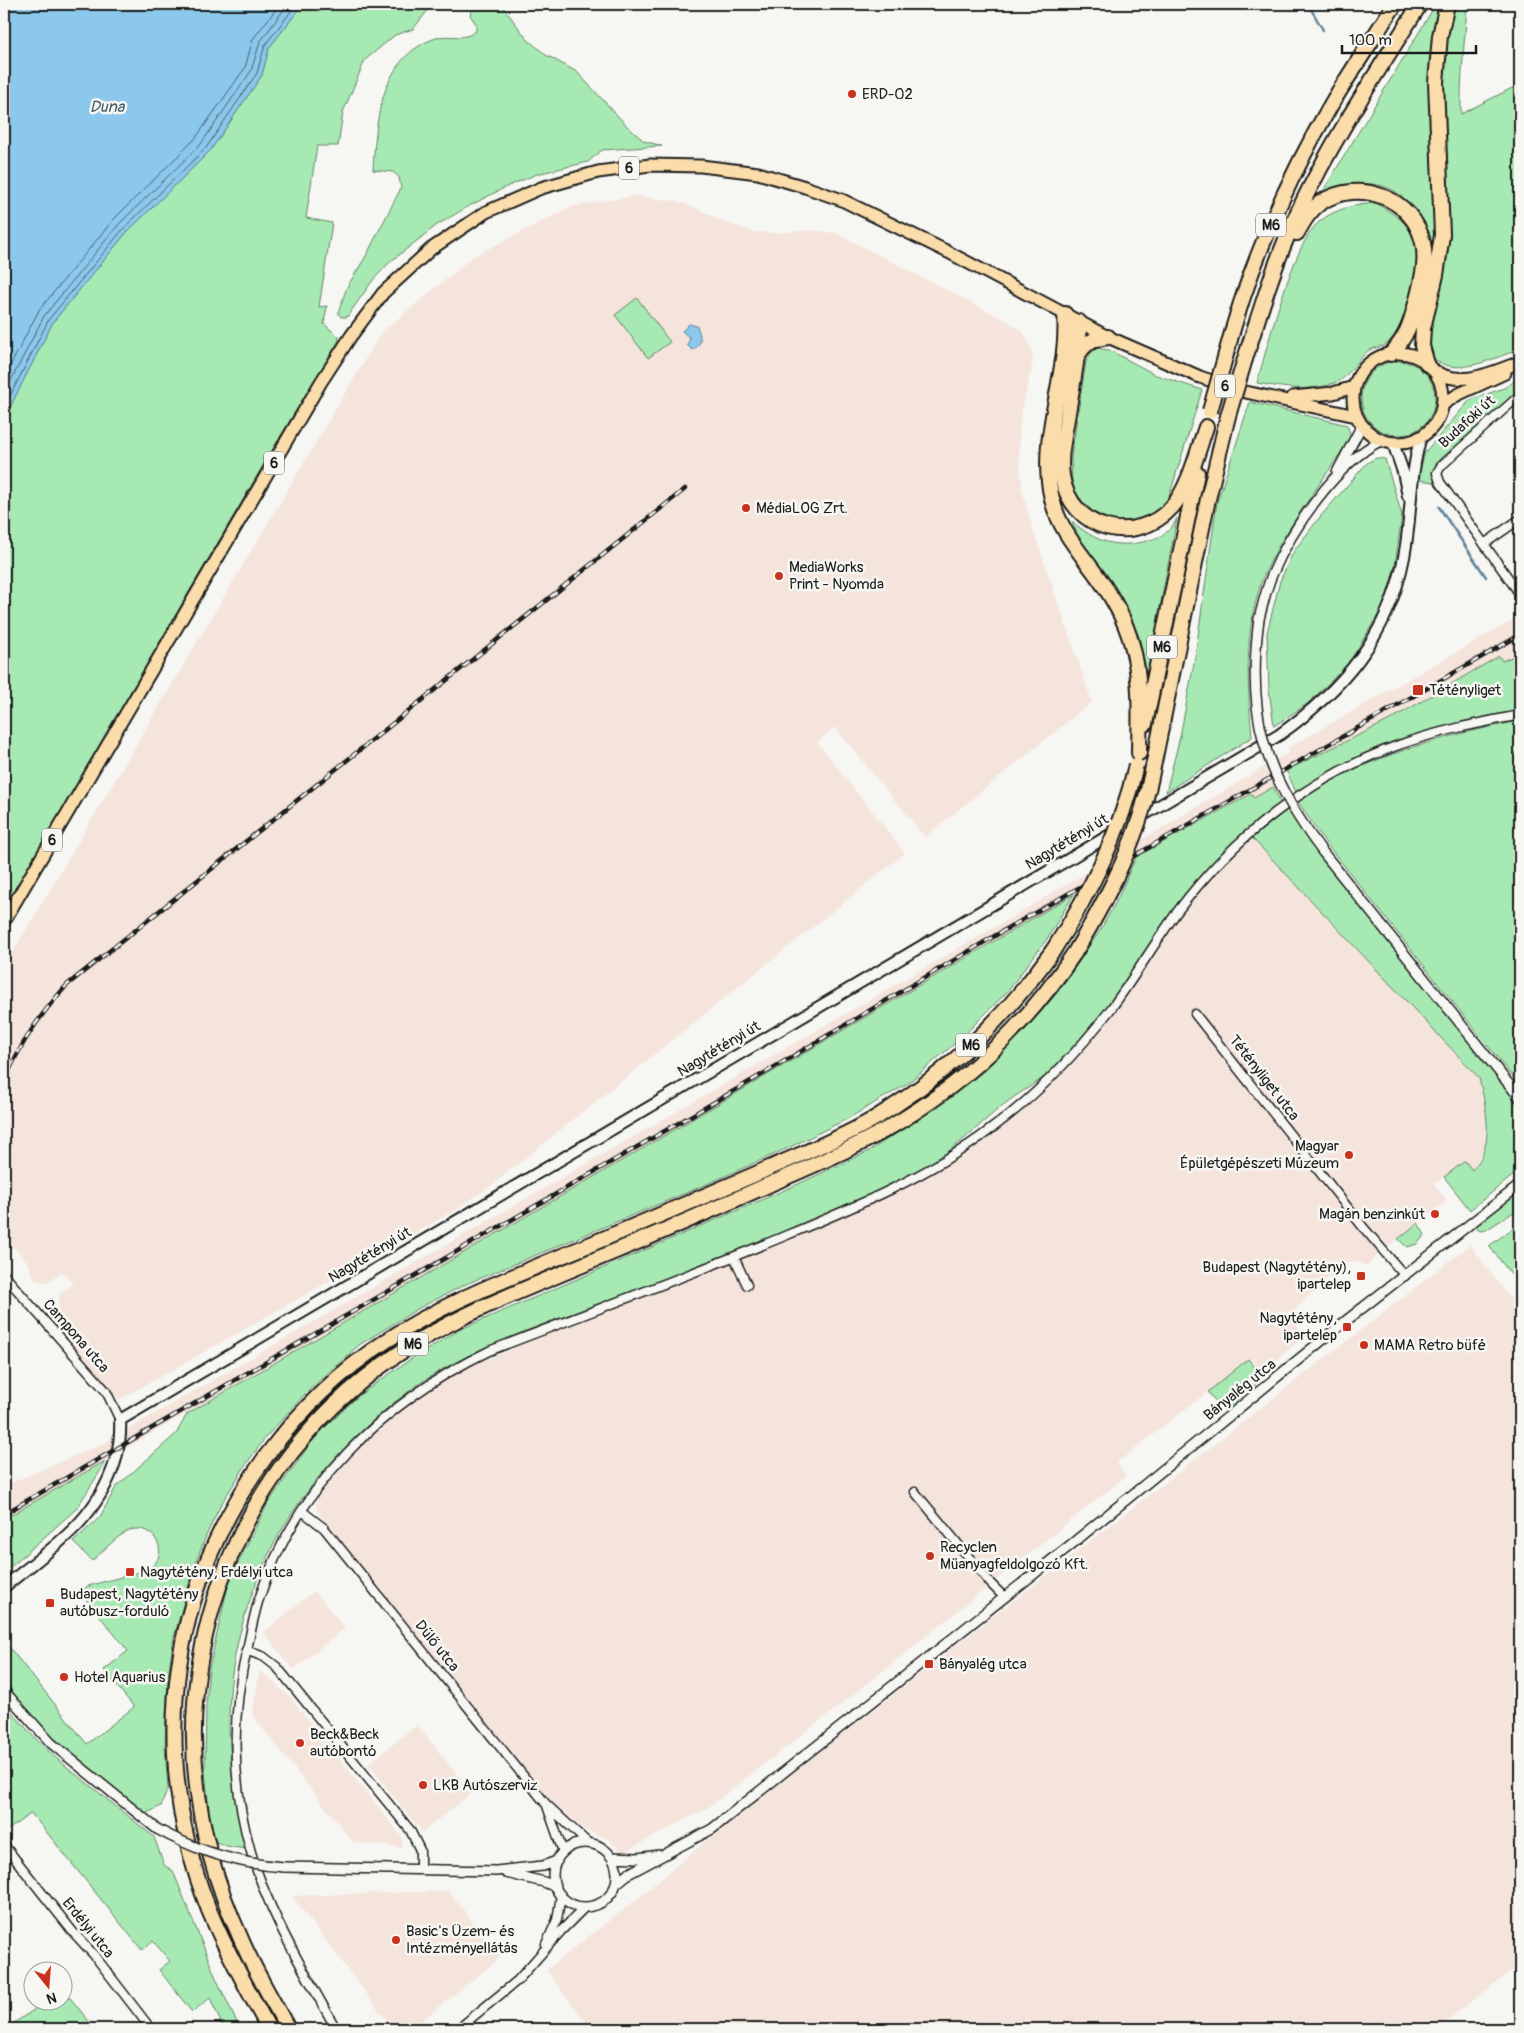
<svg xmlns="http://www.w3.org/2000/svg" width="1524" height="2033" font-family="Pangolin,sans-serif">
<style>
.built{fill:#f5e4dc}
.green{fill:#a7e9b2;stroke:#628267}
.water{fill:#8bc8ec;stroke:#5f8399}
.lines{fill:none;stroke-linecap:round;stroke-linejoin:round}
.shore{stroke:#48616f;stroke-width:1}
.stream{stroke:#5f8399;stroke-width:2.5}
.minor-casing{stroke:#1c1c1c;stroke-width:11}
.tertiary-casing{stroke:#1c1c1c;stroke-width:12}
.secondary-casing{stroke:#1c1c1c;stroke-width:14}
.primary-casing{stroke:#1c1c1c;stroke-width:15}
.motorway-casing{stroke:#1c1c1c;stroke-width:18}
.minor{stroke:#f6f6f2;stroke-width:8}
.tertiary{stroke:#f6f6f2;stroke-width:9}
.secondary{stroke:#f6f6f2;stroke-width:10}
.primary{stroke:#faddab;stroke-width:11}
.motorway{stroke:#faddab;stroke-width:14}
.rail-casing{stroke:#1c1c1c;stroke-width:4.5}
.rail{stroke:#f6f6f2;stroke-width:2.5;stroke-dasharray:8;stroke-linecap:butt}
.tertiary-bridge-casing{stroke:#1c1c1c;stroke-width:12;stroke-linecap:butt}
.motorway-bridge-casing{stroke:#1c1c1c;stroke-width:18;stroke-linecap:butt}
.tertiary-bridge{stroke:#f6f6f2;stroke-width:9}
.motorway-bridge{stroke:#faddab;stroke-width:14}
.poi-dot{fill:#c8321e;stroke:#f6f6f2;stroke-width:2}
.labels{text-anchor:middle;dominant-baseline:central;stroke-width:5;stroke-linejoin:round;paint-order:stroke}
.shield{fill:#f6f6f2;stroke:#5d5d5c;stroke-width:1}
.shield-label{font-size:14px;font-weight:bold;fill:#1c1c1c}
.poi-label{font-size:15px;fill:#1c1c1c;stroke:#f6f6f2;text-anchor:start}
.street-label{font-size:15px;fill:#1c1c1c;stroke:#f6f6f2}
.water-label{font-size:16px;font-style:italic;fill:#435865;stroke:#f6f6f2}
</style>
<rect width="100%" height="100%" fill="#f6f6f2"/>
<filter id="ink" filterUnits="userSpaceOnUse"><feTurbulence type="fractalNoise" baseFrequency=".02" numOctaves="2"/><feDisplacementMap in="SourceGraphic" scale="10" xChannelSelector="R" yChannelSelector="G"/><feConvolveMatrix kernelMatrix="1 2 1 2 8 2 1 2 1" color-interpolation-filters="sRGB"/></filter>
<g filter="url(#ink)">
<!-- built -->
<path class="built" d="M636 196 676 201 696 208 724 222 753 232 780 233 809 230 836 233 1007 321 1023 332 1031 347 1033 361 1020 419 1019 455 1022 488 1030 521 1092 702 925 837 835 727 817 742 905 853 493 1184 457 1209 119 1400 50 1318 59 1311V1295L73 1284 62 1271 49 1282 35 1280 27 1262 16 1249 4 1241V967L381 333 474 256 573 206Z
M1520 616V651L1502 661 1498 657 1388 721 1297 765 1293 764 1273 787 1254 798 1251 794 1136 857 640 1150 4 1519V1486L106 1442 997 926 1289 752 1288 748 1291 746Z
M1252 838 1479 1078 1487 1114 1485 1145 1476 1165 1471 1170 1465 1162 1434 1184 1447 1201 1378 1254 1367 1267 1359 1262 1347 1263 1323 1282 1289 1316 1305 1336 1260 1374 1248 1360 1117 1463 1126 1476 833 1711 709 1807 623 1853 608 1839 584 1830 553 1802 536 1783 317 1511 316 1505 318 1497 360 1445 385 1423 424 1393 469 1367 546 1334 700 1276 859 1210 913 1184 981 1143 1048 1087 1100 1031 1187 906 1219 869Z
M1470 1245 1520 1311V1964L1436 2029H591L546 1970 633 1902 722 1828Z
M314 1591 345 1628 293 1670 264 1632Z
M260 1671 290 1697 402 1837V1848L353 1842 252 1715Z
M417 1725 472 1793 422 1832 368 1764Z
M449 1891 500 1958 411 2029H393L292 1896Z"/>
<!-- green -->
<path class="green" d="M299 4H431L429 9 413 29 395 35 365 60 343 112 338 146H317L306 218 332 223 319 307 327 306 324 324 339 337 338 342 272 450 4 908V419L53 322 127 232 210 151 262 75 269 48 297 12Z
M475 4H501L527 39 546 55 577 72 629 128 644 141 662 146 602 150 588 162 537 174 506 187 469 206 437 225 390 262 373 280 347 317H341L338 313 347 287 366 256 401 188 399 177 393 172 373 170C376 120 380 57 436 38 451 33 462 42 476 31V24L470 15Z
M1436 4H1441C1423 61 1431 124 1434 182 1435 206 1434 230 1433 255 1422 213 1400 174 1349 186 1340 188 1330 193 1320 196Z
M1453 4H1467C1465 41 1460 77 1461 114L1520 84V349C1496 357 1457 378 1434 359 1418 344 1436 306 1436 286 1437 242 1438 198 1439 154 1439 104 1440 52 1453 4Z
M1376 203C1388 211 1404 219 1411 232 1414 238 1419 251 1419 257 1417 278 1403 334 1385 345 1380 348 1373 347 1368 351 1360 358 1345 379 1339 381 1312 393 1284 388 1257 383 1267 348 1293 243 1319 222 1336 208 1354 205 1376 203Z
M637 298 670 342 648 358 615 315Z
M1097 348 1109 350 1156 375 1202 390 1168 500 1150 518 1134 524 1117 523 1097 517 1081 503 1072 485 1071 457 1086 361 1091 353Z
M1361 398a37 37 0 1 1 74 0a37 37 0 1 1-74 0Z
M1520 378V390L1436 466 1434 482 1417 480 1425 452 1470 400 1504 388Z
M1250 402 1347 425 1351 436C1323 483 1286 525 1264 575 1261 582 1259 590 1257 597 1244 646 1248 688 1252 737L1166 792 1180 737 1195 657 1217 502Z
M1376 458 1385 459 1402 515 1395 566 1384 605 1348 665 1307 704 1274 726 1269 690 1267 633 1280 581 1294 551 1320 517 1367 463Z
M1177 518 1147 674 1139 637 1125 606 1080 541 1072 521C1095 542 1117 549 1147 541 1154 539 1163 536 1168 531 1172 528 1175 522 1177 518Z
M1519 654 1520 710C1468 720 1411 731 1363 754 1340 765 1318 779 1296 792L1286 770 1293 763 1297 765 1388 721 1499 656 1502 661Z
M1520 721V1086L1325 842 1298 802C1311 794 1324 785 1337 778 1395 749 1457 733 1520 721Z
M1273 787 1281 803C1243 832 1208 864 1178 903 1144 948 1118 998 1080 1040 1070 1052 1059 1065 1047 1075 1034 1085 1020 1092 1007 1102 984 1120 963 1142 939 1158 894 1188 843 1207 794 1227 769 1237 745 1249 721 1259 636 1293 548 1318 466 1357 393 1391 316 1467 277 1538 254 1579 236 1635 231 1682 225 1741 234 1792 245 1849L227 1846 216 1842 210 1820 205 1771 206 1705 209 1669 229 1581 268 1503 316 1436 358 1396 411 1359 461 1329 794 1186 869 1151 945 1102 984 1071 1021 1034 1058 992 1101 929 1117 900 1136 857 1251 794 1254 798Z
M1287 810 1520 1107V1170L1470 1210 1444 1177 1465 1161 1472 1170C1496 1146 1486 1107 1479 1078L1252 838Z
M1074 894 1047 939 1006 993 960 1039 907 1084 847 1119 786 1149 705 1185 466 1284 419 1308 359 1345 305 1394 265 1438 247 1463 221 1504 206 1536 194 1567 174 1637 168 1676 165 1747 168 1788 161 1806 147 1813C101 1782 31 1729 5 1679 1 1672 4 1649 4 1641L87 1744 134 1707 104 1670 128 1651 80 1592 88 1586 147 1570C152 1566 158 1562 159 1555 162 1542 150 1528 136 1529 123 1529 102 1552 92 1561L73 1542 100 1517 116 1487 176 1434 187 1414 640 1150Z
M1520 1187V1208L1486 1230 1480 1231 1477 1229 1476 1221Z
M1418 1223 1425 1235 1417 1244 1407 1247 1398 1239Z
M1520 1223V1286L1489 1246Z
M1248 1359 1260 1374 1254 1387 1247 1388 1234 1406 1227 1412 1221 1408 1208 1392Z
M105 1461 99 1473 76 1509 4 1573V1519Z
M4 1703 34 1737 56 1758 154 1837 164 1865 173 1871 216 1978 240 2029H218L222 2025 210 1998 192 2012 159 1970 170 1961 153 1941 142 1950 31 1813 4 1833Z
M63 1989 95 2029H5L47 2001 62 2000Z"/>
<!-- water -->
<path class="water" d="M4 4H299L297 12 269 48 262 75 210 151 127 232 53 322 4 419Z
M689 324 697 326C701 336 703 345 692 350L687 345 690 338 682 331Z"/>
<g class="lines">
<!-- shore -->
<path class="shore" d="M4 378 39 310 114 219 195 139 245 68 253 39 280 4
M4 394 44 316 119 224 201 144 251 71 260 42 288 4
M4 408 49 319 124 228 206 148 257 73 265 45 292 10 294 4"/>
<!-- stream -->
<path class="stream" d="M1308 4 1323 30
M1439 507 1486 577"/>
<!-- minor casing -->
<g class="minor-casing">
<path id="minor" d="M1484 544 1520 519
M1519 593 1440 482 1437 473 1441 466 1520 395
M1195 1014 1363 1227 1405 1276
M734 1257 747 1285
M4 1275 106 1391 120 1420
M915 1492 991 1584 1004 1597
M302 1511 324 1528 546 1804 588 1843
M246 1650 264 1657 277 1667 410 1830 420 1850V1869
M547 1806 563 1852
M4 1845 73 1932 94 1955 151 2029
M546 1944 557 1920 561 1895
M336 2029C305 1972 269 1915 251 1852 231 1784 231 1712 248 1645 251 1630 254 1616 258 1602 295 1487 383 1402 489 1351 584 1314 680 1279 775 1240 850 1209 925 1179 991 1129 1036 1096 1076 1054 1110 1010 1134 978 1154 944 1177 912 1233 837 1311 776 1399 745 1438 731 1479 723 1520 715
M458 2029 518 1980 561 1931 585 1907"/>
</g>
<!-- tertiary casing -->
<g class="tertiary-casing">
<path id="tertiary" d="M1337 472 1362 425
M1259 619C1263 604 1266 589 1272 575 1291 530 1337 462 1382 440
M1322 851 1520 1098
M4 1691 51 1743 157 1829
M553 1875a32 32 0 1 1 64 0a32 32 0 1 1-64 0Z
M612 1857 638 1858 659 1855
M284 1867 496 1871 543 1866 557 1861
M506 1873 544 1882 556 1887
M616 1884 628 1874 712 1829 1073 1543 1347 1320 1520 1185"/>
</g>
<!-- secondary casing -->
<g class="secondary-casing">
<path id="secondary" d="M1393 443 1403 472 1408 496
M4 1587C50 1549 96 1522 115 1462 119 1448 121 1435 120 1420L1279 735C1342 690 1389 636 1404 557 1412 517 1409 476 1421 437"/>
</g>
<!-- primary casing -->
<g class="primary-casing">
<path id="primary" d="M1353 398a45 45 0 1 1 90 0a45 45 0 1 1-90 0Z
M1433 370C1460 389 1493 372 1520 362
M1293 397 1333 393 1354 387
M1442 405 1457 395 1505 373
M4 921 321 382 351 336 383 293 431 249 486 212 541 188 598 172 650 165 701 166 758 173 805 187 842 200 948 252 1108 337 1200 377 1241 391 1356 416"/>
</g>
<!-- motorway casing -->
<g class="motorway-casing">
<path id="motorway" d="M1297 233C1303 222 1309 211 1320 203 1358 177 1414 198 1423 243 1427 262 1422 278 1418 296 1411 321 1409 334 1391 354
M1065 314C1070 375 1037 437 1052 499 1060 535 1089 561 1108 592 1143 646 1140 692 1139 753
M1079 322C1079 355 1072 387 1067 419 1064 438 1059 457 1062 476 1071 531 1136 547 1172 507 1189 488 1198 450 1206 427
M1226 354C1249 266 1286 182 1332 103 1352 70 1374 37 1395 4
M1077 357C1084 343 1093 339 1108 337
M1245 359C1261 309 1276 258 1299 210 1333 138 1378 71 1420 4
M1427 364 1422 346 1423 328 1436 275 1442 235 1436 82 1440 36 1447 4
M1145 724 1197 473
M1153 767 1208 499 1228 416
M269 2029C248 1990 226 1951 209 1910 170 1812 163 1703 193 1602 224 1498 295 1401 386 1341 440 1305 502 1281 562 1256 628 1229 693 1201 758 1173 796 1156 836 1141 872 1120 945 1076 1005 1019 1054 949
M288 2029C272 1999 254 1970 241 1939 191 1830 179 1717 214 1602 247 1493 319 1401 417 1342 468 1311 525 1289 580 1266 643 1240 706 1213 768 1185 814 1165 860 1146 902 1120 972 1077 1030 1020 1075 952"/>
</g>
<!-- minor -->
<use href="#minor" class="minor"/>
<!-- tertiary -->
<use href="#tertiary" class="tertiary"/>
<!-- secondary -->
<use href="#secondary" class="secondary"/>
<!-- primary -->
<use href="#primary" class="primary"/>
<!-- motorway -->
<use href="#motorway" class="motorway"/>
<!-- rail casing -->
<g class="rail-casing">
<path id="rail" d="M4 1082C20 1044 39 1016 67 985L685 489
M4 1296V1337
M4 1514 763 1074 1003 931 1520 635"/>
</g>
<!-- rail -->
<use href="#rail" class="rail"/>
<!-- tertiary-bridge casing -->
<g class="tertiary-bridge-casing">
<path id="tertiary-bridge" d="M1259 619C1246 715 1264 774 1322 851
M157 1829C197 1851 238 1864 284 1867"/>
</g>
<!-- motorway-bridge casing -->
<g class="motorway-bridge-casing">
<path id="motorway-bridge" d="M1210 411 1226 354
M1228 416 1245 359
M1054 949C1090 892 1121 832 1136 765
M1075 952C1110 894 1141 833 1153 767"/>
</g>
<!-- tertiary-bridge -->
<use href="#tertiary-bridge" class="tertiary-bridge"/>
<!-- motorway-bridge -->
<use href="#motorway-bridge" class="motorway-bridge"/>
</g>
</g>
<!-- markers -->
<g class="poi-dot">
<circle cx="852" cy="94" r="5"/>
<circle cx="746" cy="508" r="5"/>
<circle cx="779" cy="576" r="5"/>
<rect x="1412" y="684" width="12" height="12" rx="2.5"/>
<circle cx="1349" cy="1155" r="5"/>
<circle cx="1435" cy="1214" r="5"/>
<rect x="1356" y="1271" width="10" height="10" rx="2.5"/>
<rect x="1342" y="1322" width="10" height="10" rx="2.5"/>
<circle cx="1364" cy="1345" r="5"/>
<circle cx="930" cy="1556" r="5"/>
<rect x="125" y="1567" width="10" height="10" rx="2.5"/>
<rect x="45" y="1598" width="10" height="10" rx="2.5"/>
<rect x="924" y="1659" width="10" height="10" rx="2.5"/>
<circle cx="64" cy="1677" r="5"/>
<circle cx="300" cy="1743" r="5"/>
<circle cx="423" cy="1785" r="5"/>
<circle cx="396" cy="1940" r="5"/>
</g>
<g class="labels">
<!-- shield labels -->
<g class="shield">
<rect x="619" y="156.5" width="20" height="23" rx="4"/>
<rect x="1256" y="213.5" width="30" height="23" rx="4"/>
<rect x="1215" y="374.5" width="20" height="23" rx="4"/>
<rect x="264" y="451.5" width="20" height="23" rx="4"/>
<rect x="1147" y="635.5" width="30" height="23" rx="4"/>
<rect x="42" y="828.5" width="20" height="23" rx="4"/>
<rect x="956" y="1033.5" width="30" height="23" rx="4"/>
<rect x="398" y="1332.5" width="30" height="23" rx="4"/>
</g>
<g class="shield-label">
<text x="629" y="168">6</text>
<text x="1271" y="225">M6</text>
<text x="1225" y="386">6</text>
<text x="274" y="463">6</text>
<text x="1162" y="647">M6</text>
<text x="52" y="840">6</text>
<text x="971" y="1045">M6</text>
<text x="413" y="1344">M6</text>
</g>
<!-- poi labels -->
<g class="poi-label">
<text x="862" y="94">ERD-02</text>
<text x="756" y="508">MédiaLOG Zrt.</text>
<text x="789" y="567">MediaWorks<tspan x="789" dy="17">Print - Nyomda</tspan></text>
<text x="1429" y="690">Tétényliget</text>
<text x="1339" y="1146" text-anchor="end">Magyar<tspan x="1339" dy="17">Épületgépészeti Múzeum</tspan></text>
<text x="1425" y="1214" text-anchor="end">Magán benzinkút</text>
<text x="1351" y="1267" text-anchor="end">Budapest (Nagytétény),<tspan x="1351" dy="17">ipartelep</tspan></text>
<text x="1337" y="1318" text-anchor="end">Nagytétény,<tspan x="1337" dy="17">ipartelep</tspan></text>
<text x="1374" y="1345">MAMA Retro büfé</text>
<text x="940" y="1547">Recyclen<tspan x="940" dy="17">Műanyagfeldolgozó Kft.</tspan></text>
<text x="140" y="1572">Nagytétény, Erdélyi utca</text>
<text x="60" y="1594">Budapest, Nagytétény<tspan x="60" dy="17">autóbusz-forduló</tspan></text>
<text x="939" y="1664">Bányalég utca</text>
<text x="74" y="1677">Hotel Aquarius</text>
<text x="310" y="1734">Beck&amp;Beck<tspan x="310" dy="17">autóbontó</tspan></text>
<text x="433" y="1785">LKB Autószerviz</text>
<text x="406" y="1931">Basic's Üzem- és<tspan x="406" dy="17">Intézményellátás</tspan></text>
</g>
<!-- street labels -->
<g class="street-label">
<text transform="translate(1467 422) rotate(-42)">Budafoki út</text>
<text transform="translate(1067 842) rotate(-31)">Nagytétényi út</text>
<text transform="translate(719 1049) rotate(-31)">Nagytétényi út</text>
<text transform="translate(1264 1078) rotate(52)">Tétényliget utca</text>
<text transform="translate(370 1255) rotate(-31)">Nagytétényi út</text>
<text transform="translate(76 1336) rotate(49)">Campona utca</text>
<text transform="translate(1240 1390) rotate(-39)">Bányalég utca</text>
<text transform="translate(437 1646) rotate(51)">Dűlő utca</text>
<text transform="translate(88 1928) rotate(51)">Erdélyi utca</text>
</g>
<!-- water labels -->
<g class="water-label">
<text x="107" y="107">Duna</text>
</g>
</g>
<!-- margin -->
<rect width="1524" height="2033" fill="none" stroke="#f6f6f2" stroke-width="20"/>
<rect x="10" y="10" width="1504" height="2013" fill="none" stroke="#1c1c1c" stroke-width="2" filter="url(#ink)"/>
<!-- north arrow -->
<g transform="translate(48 1986) rotate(163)"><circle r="24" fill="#f6f6f2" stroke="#9f9f9c"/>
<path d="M0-4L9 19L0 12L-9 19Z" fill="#c8321e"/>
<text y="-8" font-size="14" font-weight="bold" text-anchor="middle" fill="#1c1c1c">N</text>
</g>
<!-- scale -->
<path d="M1342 45v8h134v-8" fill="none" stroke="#1c1c1c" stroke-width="2.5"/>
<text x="1349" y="45" font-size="15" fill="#1c1c1c" stroke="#f6f6f2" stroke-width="4" paint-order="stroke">100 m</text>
</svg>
